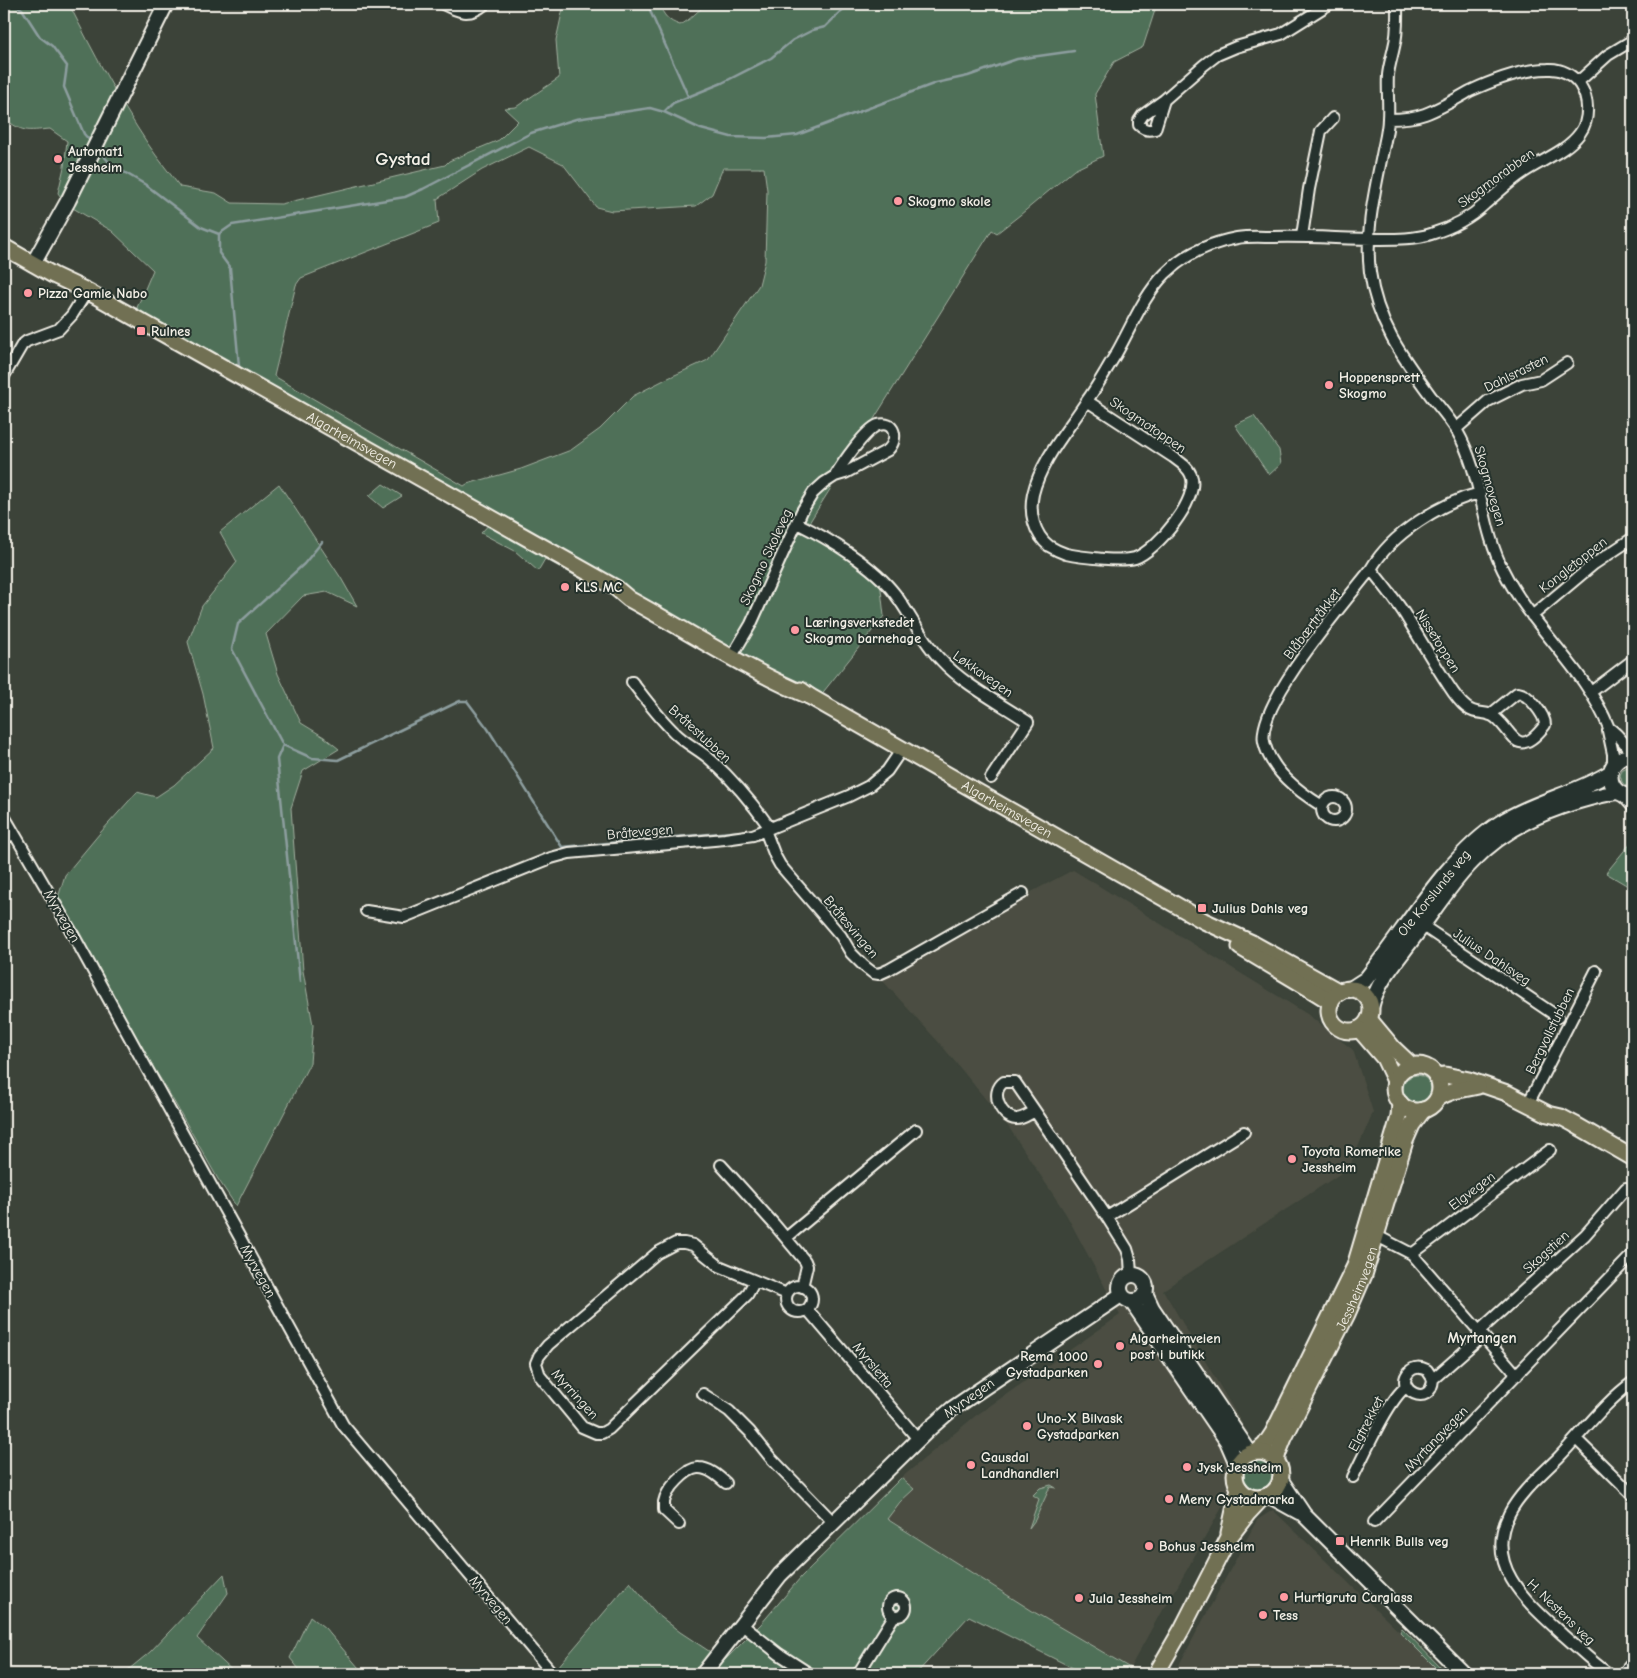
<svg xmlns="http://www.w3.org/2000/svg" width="1637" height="1678" font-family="'Comic Neue',sans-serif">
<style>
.built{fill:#4b4e42}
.green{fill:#507058;stroke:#a2b0a0;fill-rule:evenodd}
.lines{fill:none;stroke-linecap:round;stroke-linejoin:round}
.stream{stroke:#8d9e9f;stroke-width:2.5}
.street-casing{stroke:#f4f1e8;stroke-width:14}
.secondary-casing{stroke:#f4f1e8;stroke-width:18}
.primary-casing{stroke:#f4f1e8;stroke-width:19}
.street{stroke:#26332d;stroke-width:10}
.secondary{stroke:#26332d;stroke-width:14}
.primary{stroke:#716f52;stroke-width:15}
.poi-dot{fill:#ff9aa2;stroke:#26332d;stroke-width:2}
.labels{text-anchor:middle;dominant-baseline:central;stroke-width:4;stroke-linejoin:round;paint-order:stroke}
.poi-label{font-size:14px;font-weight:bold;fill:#f4f1e8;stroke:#26332d;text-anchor:start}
.street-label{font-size:14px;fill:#f4f1e8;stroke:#26332d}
.neighbourhood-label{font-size:15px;font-weight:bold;fill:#f4f1e8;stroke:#26332d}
.district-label{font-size:19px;font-weight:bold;fill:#f4f1e8;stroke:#26332d}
</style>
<rect width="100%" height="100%" fill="#3c4339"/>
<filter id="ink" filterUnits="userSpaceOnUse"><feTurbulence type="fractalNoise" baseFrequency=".02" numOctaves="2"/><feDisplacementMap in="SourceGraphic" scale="10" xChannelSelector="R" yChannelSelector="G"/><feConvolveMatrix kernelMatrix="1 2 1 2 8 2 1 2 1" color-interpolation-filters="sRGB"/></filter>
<g filter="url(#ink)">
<!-- built -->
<path class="built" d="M1073 870 1307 1014 1353 1050 1373 1112 1349 1168 1163 1290 1256 1447 1167 1605 1162 1610 1130 1668 1034 1612 887 1518 913 1489 901 1478 974 1417 1120 1315 1066 1214 1010 1129 943 1047 883 981 919 951Z
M1273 1510 1443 1674H1174L1257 1520Z"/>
<!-- green -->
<path class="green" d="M4 4H69C93 52 118 99 148 144 158 159 170 173 180 187L216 193 232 203 281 204 445 165 449 161 499 140 518 121 504 108 516 107 559 78 556 40 564 4H659C664 16 668 21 680 25 691 20 697 10 708 4H1157L1143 47 1114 62 1095 94 1103 156 1074 170 1020 215 997 233 992 230 809 523 879 572 884 616 816 701 724 658 545 559 538 571 515 551 481 533 492 521 133 317 153 270 112 231 66 204 58 193 64 167 67 141 50 129C26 131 23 133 4 118V99L7 93 5 48 4 46ZM529 147 563 164 596 207 612 211 696 206 712 194 723 168H764L767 190 765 261 759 285 708 360 666 379 633 396 600 429 571 450 521 469 467 484 464 486 274 376 296 285 301 278 439 223 437 199 482 170Z
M1254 416 1279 450 1281 464 1269 475 1235 425Z
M279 484 341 578 357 606 327 592 303 596 266 634 278 674 301 723 324 737 339 749 303 771 291 808 303 971 313 1025 310 1063 236 1206 218 1179 164 1084 134 1039 57 901 65 875 100 833 137 792 156 797 174 785 214 748 203 694 188 642 202 606 237 562 220 532Z
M383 484 402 496 383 508 369 496Z
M1630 766H1633V787C1628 787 1625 786 1622 782L1620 775 1623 769Z
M1633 840V889L1606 873Z
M1403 1089a14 14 0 1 1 28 0a14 14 0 1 1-28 0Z
M1244 1475a14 14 0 1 1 28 0a14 14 0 1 1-28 0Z
M901 1478 914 1489 900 1502 887 1519 1034 1612 1130 1668 1119 1674H1085L969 1616 916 1674H562L557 1668 630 1582 657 1614 680 1632 724 1661 761 1624 801 1577Z
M1051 1485 1056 1488 1050 1487 1035 1520 1029 1528 1039 1499 1033 1495 1040 1488Z
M224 1574 228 1593 197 1638 236 1674H123L150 1652Z
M310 1616 325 1628 364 1674H303L290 1658Z
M1402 1628 1447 1674H1442L1400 1632Z"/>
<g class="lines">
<!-- stream -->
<path class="stream" d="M13 4 22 9 40 37 52 46 67 66 64 87 84 134 91 142
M649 4 651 13 688 96
M664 112 673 103 722 83 771 58 793 40 813 30 825 27 841 11 853 4
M98 150 112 165 146 185 201 227 219 234
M219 234 232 225 405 197 423 189 531 133 576 119 650 108 664 112 701 129 731 137 766 138 797 135 936 83 968 76 1017 59 1074 51
M219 234V253L230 268 239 366
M322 542 304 564 238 624 232 649 283 745 312 758 338 760 460 701H467L488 729 562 847 754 830
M283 745 277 759 300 982"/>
<!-- street casing -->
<g class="street-casing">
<path id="street" d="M443 4C459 12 469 17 485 4
M1397 4C1397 18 1398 33 1394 47 1392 57 1389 65 1388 75 1387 89 1389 104 1388 118 1388 129 1385 140 1383 150 1375 191 1365 230 1370 272 1377 324 1403 358 1433 399 1441 409 1450 419 1457 431 1482 474 1481 526 1503 570 1532 628 1585 668 1609 728L1608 731 1613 754V767
M1578 82 1608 55 1628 43
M1164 100 1155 129C1148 131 1144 130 1139 125V121L1143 115 1164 100 1204 65 1217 55 1236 47 1281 34 1329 4
M1302 236 1309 189 1321 131 1333 118
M4 376 22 345 27 341 59 329 72 315 87 291
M1087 401 1173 457C1180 462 1188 467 1191 475 1201 498 1156 551 1135 558 1122 562 1080 557 1066 554 1060 552 1054 549 1049 546 1034 534 1029 513 1033 494 1041 460 1067 431 1086 402 1097 387 1106 370 1116 354 1131 328 1143 296 1165 274 1184 255 1210 243 1237 238 1249 236 1262 237 1274 237 1310 236 1345 239 1381 239 1397 239 1415 239 1431 234 1451 228 1470 218 1485 204 1498 193 1510 181 1524 172 1542 160 1567 151 1580 133 1590 119 1589 99 1580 85 1573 75 1561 68 1548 69 1522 69 1494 80 1470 91 1456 99 1441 108 1425 114 1414 118 1401 119 1388 119
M1456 429 1488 401 1522 384 1541 380 1567 363
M797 523C829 539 874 566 895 594 911 615 922 641 941 660 964 685 1000 703 1028 722L991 778
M1371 569C1383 585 1397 601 1407 618 1420 639 1432 660 1445 680 1451 689 1457 700 1466 707 1475 715 1482 711 1491 715 1512 725 1514 765 1545 725 1545 715 1528 693 1517 693L1490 715
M1532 616 1594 564 1633 538
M732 656 751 624 802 511 813 493 824 483 835 476 845 473 888 450C899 439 895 420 878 425 865 430 842 464 835 476
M632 682C646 700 659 718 675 733 686 744 700 750 712 761 734 781 753 804 770 828
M1591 692 1633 660
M1609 728C1618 733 1626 746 1633 754
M1622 795 1633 807
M1322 809a12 12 0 1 1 24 0a12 12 0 1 1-24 0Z
M1322 806C1298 791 1271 771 1264 742 1256 704 1346 601 1371 569 1391 534 1442 502 1480 493
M4 816 70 929 343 1425 553 1674
M765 830 775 856 780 865 841 936 851 953 864 966 873 973 879 974 888 970 1023 893
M4 839 13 833
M366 911 404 917 551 858 569 853 725 839 753 835 849 796 869 786 887 771 902 749
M1417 922 1558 1017
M1528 1104 1596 971
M1035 1111 1015 1082H1004C989 1092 1001 1118 1016 1119 1023 1119 1029 1114 1035 1111L1107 1217 1127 1249 1130 1259 1131 1275
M721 1165 774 1224 805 1261 807 1266 802 1287
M1107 1217 1244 1132
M1377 1236 1412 1254 1517 1375
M786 1238 916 1130
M1412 1254 1550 1150
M755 1281 747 1295 609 1429 602 1433H596L582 1427 540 1376 536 1363 539 1356 548 1345 657 1253 676 1243H684L693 1245 719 1266 787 1294
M786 1299a13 13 0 1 1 26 0a13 13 0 1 1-26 0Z
M807 1309 918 1439
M1478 1332 1585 1235 1626 1188
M1433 1379 1427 1370C1421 1367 1414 1366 1409 1372 1393 1389 1431 1410 1433 1379L1482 1336
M703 1394 729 1411 750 1432 770 1457 833 1522
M1576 1439 1633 1495
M1353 1477C1364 1455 1389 1399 1406 1387
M1374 1522 1633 1254
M679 1524 664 1510C664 1507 664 1504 664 1502 666 1490 687 1467 699 1468 709 1468 718 1476 726 1483
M888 1607a9 9 0 1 1 18 0a9 9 0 1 1-18 0Z
M741 1624 779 1654 810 1674
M858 1674 894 1616
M1609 1674C1592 1662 1578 1648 1563 1635 1528 1603 1483 1566 1509 1514 1520 1492 1542 1474 1559 1457 1583 1432 1605 1402 1633 1382
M1623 1674 1633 1662"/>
</g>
<!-- secondary casing -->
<g class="secondary-casing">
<path id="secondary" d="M33 264 68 201 166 4
M1633 756C1603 755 1603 797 1633 796
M1349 990 1366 979 1376 966C1412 919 1450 855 1500 823 1535 801 1576 794 1611 772
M1371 1008C1377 981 1398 959 1414 937 1433 912 1450 884 1472 862 1509 822 1565 802 1617 792
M1120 1288a13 13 0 1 1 26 0a13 13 0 1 1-26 0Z
M1145 1293 1152 1308 1250 1453
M1132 1302 1227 1441 1237 1464
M1280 1479 1304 1515 1464 1674
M1268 1495 1299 1512
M703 1674 780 1575 930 1428 952 1409 974 1394 1121 1295"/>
</g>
<!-- primary casing -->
<g class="primary-casing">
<g id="primary">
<path id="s1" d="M4 247 53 275 87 291 616 588 629 599C688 631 747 670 809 696"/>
<path id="s2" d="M801 690 809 696 1204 921 1252 943 1340 992"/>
<path d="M1240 947 1307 987 1331 1002"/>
<circle cx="1350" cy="1010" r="21"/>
<path d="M1369 1019 1394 1049 1412 1066"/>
<path d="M1359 1029 1384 1058 1395 1081"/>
<circle cx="1417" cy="1088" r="23"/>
<path d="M1436 1076 1445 1075 1469 1080 1507 1093 1548 1114 1561 1117 1574 1124 1633 1158"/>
<path d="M1438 1098C1453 1089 1462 1090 1478 1086"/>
<path d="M1257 1452 1265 1445 1273 1433 1355 1266 1395 1131 1399 1117 1400 1103"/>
<circle cx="1258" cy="1475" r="23"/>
<path id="s3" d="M1276 1461 1278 1453 1284 1438 1347 1314 1364 1275 1405 1141 1412 1125 1423 1110"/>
<path d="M1229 1533 1239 1488"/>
<path d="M1156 1674 1182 1629 1228 1539 1248 1513 1263 1497"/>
</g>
</g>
<!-- street -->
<use href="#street" class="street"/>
<!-- secondary -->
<use href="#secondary" class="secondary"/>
<!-- primary -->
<use href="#primary" class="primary"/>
</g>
</g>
<!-- markers -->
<g class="poi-dot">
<circle cx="58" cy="159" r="5"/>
<circle cx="898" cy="201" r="5"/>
<circle cx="28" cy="293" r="5"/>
<rect x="136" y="326" width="10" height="10" rx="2.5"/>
<circle cx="1329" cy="385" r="5"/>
<circle cx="565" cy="587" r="5"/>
<circle cx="795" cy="630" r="5"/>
<rect x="1197" y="903" width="10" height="10" rx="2.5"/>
<circle cx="1292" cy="1159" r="5"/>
<circle cx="1120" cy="1346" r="5"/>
<circle cx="1098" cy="1364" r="5"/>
<circle cx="1027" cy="1426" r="5"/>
<circle cx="971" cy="1465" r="5"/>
<circle cx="1187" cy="1467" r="5"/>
<circle cx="1169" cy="1499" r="5"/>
<rect x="1335" y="1536" width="10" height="10" rx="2.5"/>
<circle cx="1149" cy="1546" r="5"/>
<circle cx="1284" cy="1597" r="5"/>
<circle cx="1079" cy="1598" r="5"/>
<circle cx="1263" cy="1615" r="5"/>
</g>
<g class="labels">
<!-- poi labels -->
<g class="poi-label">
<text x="68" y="151">Automat1<tspan x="68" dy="16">Jessheim</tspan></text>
<text x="908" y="201">Skogmo skole</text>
<text x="38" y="293">Pizza Gamle Nabo</text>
<text x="151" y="331">Rulnes</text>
<text x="1339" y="377">Hoppensprett<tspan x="1339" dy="16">Skogmo</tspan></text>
<text x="575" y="587">KLS MC</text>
<text x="805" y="622">Læringsverkstedet<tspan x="805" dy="16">Skogmo barnehage</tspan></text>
<text x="1212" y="908">Julius Dahls veg</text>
<text x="1302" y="1151">Toyota Romerike<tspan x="1302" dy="16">Jessheim</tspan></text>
<text x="1130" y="1338">Algarheimveien<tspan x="1130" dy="16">post i butikk</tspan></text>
<text x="1088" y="1356" text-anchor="end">Rema 1000<tspan x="1088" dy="16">Gystadparken</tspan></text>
<text x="1037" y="1418">Uno-X Bilvask<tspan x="1037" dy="16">Gystadparken</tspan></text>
<text x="981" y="1457">Gausdal<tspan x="981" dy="16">Landhandleri</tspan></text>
<text x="1197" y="1467">Jysk Jessheim</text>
<text x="1179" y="1499">Meny Gystadmarka</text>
<text x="1350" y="1541">Henrik Bulls veg</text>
<text x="1159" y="1546">Bohus Jessheim</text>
<text x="1294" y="1597">Hurtigruta Carglass</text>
<text x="1089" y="1598">Jula Jessheim</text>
<text x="1273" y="1615">Tess</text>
</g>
<!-- street labels -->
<g class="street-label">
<text transform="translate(1496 178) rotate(-36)">Skogmorabben</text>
<text transform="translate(1516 373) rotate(-26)">Dahlsrasten</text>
<text transform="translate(1148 425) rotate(34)">Skogmotoppen</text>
<text stroke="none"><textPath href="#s1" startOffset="398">Algarheimsvegen</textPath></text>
<text transform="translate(1490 486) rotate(74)">Skogmovegen</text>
<text transform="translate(766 557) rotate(-65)">Skogmo Skoleveg</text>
<text transform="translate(1573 565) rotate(-38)">Kongletoppen</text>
<text transform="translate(1312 624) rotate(-53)">Blåbærtråkket</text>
<text transform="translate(1438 641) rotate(58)">Nissetoppen</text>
<text transform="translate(983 674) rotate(35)">Løkkavegen</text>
<text transform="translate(700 734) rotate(42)">Bråtestubben</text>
<text stroke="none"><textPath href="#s2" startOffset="238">Algarheimsvegen</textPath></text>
<text transform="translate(640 832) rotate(-5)">Bråtevegen</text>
<text transform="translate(1434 893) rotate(-51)">Ole Korslunds veg</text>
<text transform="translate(62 916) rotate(60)">Myrvegen</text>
<text transform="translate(851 927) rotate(50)">Bråtesvingen</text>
<text transform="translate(1492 957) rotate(34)">Julius Dahlsveg</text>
<text transform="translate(1550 1031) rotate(-64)">Bergvollstubben</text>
<text transform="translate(1472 1191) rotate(-37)">Elgvegen</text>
<text transform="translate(1546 1252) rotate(-42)">Skogstien</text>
<text transform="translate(258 1271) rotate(61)">Myrvegen</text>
<text stroke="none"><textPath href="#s3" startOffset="191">Jessheimvegen</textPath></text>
<text transform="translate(873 1365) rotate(50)">Myrsletta</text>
<text transform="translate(575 1394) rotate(48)">Myrringen</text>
<text transform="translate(969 1398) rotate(-35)">Myrvegen</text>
<text transform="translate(1366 1424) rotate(-62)">Elgtrekket</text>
<text transform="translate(1436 1439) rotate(-46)">Myrtangvegen</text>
<text transform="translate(491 1600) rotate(50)">Myrvegen</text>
<text transform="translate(1561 1612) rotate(44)">H. Nestens veg</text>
</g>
<!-- neighbourhood labels -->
<g class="neighbourhood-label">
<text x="1482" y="1338">Myrtangen</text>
</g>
<!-- district labels -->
<g class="district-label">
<text x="403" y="159">Gystad</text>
</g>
</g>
<!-- margin -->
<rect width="1637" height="1678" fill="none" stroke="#26332d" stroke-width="20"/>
<rect x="10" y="10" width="1617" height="1658" fill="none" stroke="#f4f1e8" stroke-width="2" filter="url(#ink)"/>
</svg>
